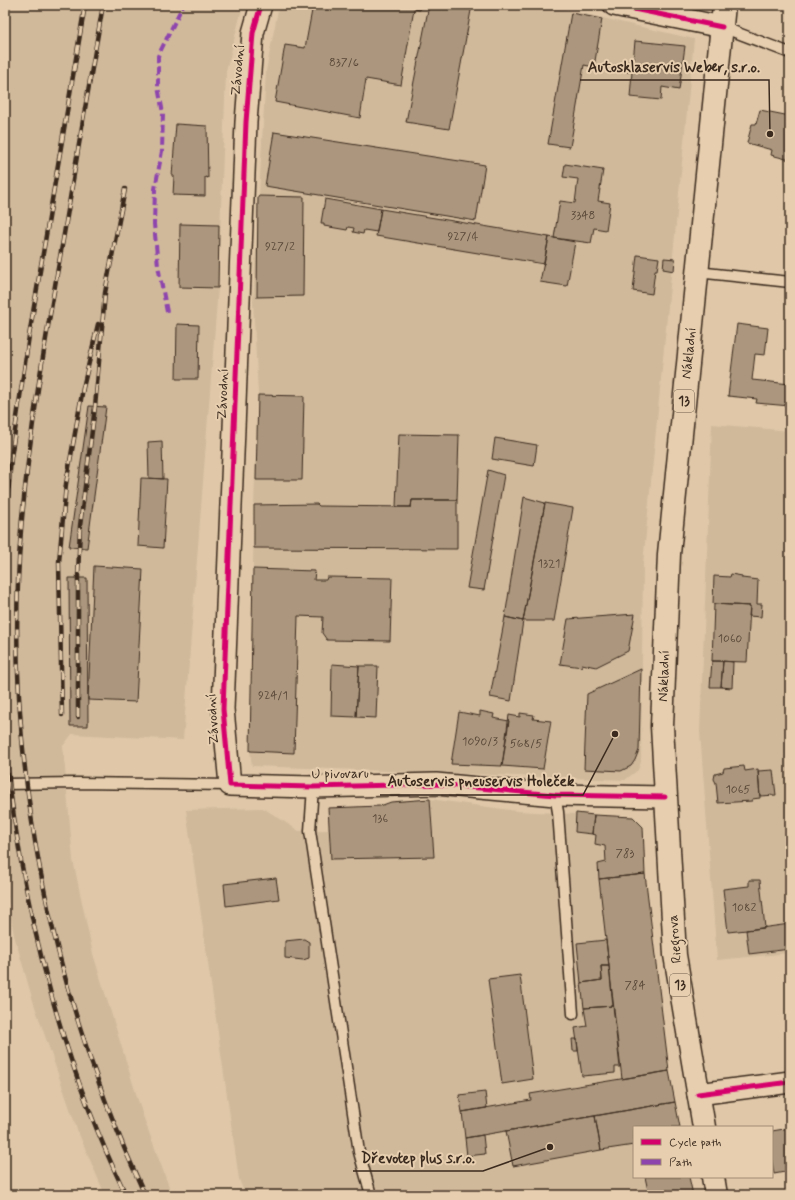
<svg xmlns="http://www.w3.org/2000/svg" width="795" height="1200" font-family="Mynerve,sans-serif">
<style>
.built{fill:#d0b99b}
.building{fill:#ac977e;stroke:#3b2a1e}
.lines{fill:none;stroke-linecap:round;stroke-linejoin:round}
.service-casing{stroke:#3b2a1e;stroke-width:13}
.minor-casing{stroke:#3b2a1e;stroke-width:24}
.primary-casing{stroke:#3b2a1e;stroke-width:25}
.service{stroke:#e6ceae;stroke-width:10}
.minor{stroke:#e6ceae;stroke-width:21}
.primary{stroke:#e6ceae;stroke-width:22}
.rail-casing{stroke:#3b2a1e;stroke-width:4.5}
.rail{stroke:#e6ceae;stroke-width:3;stroke-dasharray:9;stroke-linecap:butt}
.quiet{stroke:#8e44ad;stroke-width:4;stroke-dasharray:8 4;stroke-linecap:butt}
.cycleway-casing{stroke:#e6ceae;stroke-width:8}
.cycleway{stroke:#d6006c;stroke-width:5}
.labels{text-anchor:middle;dominant-baseline:central;stroke-width:4;stroke-linejoin:round;paint-order:stroke}
.number-label{font-size:12px;fill:#574536}
.shield{fill:#e6ceae;stroke:#6e5b49;stroke-width:1}
.shield-label{font-size:13px;font-weight:bold;fill:#3b2a1e}
.street-label{font-size:14px;fill:#3b2a1e;stroke:#e6ceae}
.leader{fill:none;stroke:#3b2a1e;stroke-width:1.5}
.callout-dot{fill:#3b2a1e;stroke:#e6ceae;stroke-width:1.5}
.callout-label{font-size:15px;text-anchor:middle;font-weight:bold;fill:#3b2a1e;stroke:#e6ceae;stroke-width:4;stroke-linejoin:round;paint-order:stroke}
</style>
<rect width="100%" height="100%" fill="#dfc7a8"/>
<filter id="ink" filterUnits="userSpaceOnUse"><feTurbulence type="fractalNoise" baseFrequency=".025" numOctaves="2"/><feDisplacementMap in="SourceGraphic" scale="8" xChannelSelector="R" yChannelSelector="G"/><feConvolveMatrix kernelMatrix="1 2 1 2 8 2 1 2 1" color-interpolation-filters="sRGB"/></filter>
<g filter="url(#ink)">
<!-- built -->
<path class="built" d="M5 5H243L226 72 218 288 183 740 72 734 63 746 73 860 93 954 142 1113 172 1195H105L78 1132 33 1001 14 935 5 883Z
M279 5H546L694 39 643 564 641 762 638 770 625 780 252 766 250 751 254 505 258 393 253 302 266 71Z
M712 424 790 431V953L717 960 700 732Z
M430 799 517 811 633 817 643 827 645 874 669 1071 530 1094 531 1100 487 1108 485 1092 459 1096 465 1138 675 1102 680 1127H634V1177H689L693 1195H245L239 1179 186 810 263 808 299 831 328 830V808L380 806 391 802Z"/>
<!-- building -->
<path class="building" d="M313 5H421L420 10 414 9 401 85 366 79 360 118 275 102 285 45 305 48Z
M429 5H472L449 129 406 122Z
M571 13 602 19 594 67 584 65 570 147 548 144Z
M635 41 685 46 679 90 662 87 661 100 630 97 632 72H627L628 61 633 62Z
M760 110 790 116V160L771 155 772 150 747 143 752 124H756Z
M176 124 207 126 208 178 205 177V196L173 195 174 176H172Z
M274 132 485 165 476 221 265 186Z
M565 164 603 170 598 201 610 203 606 230 594 228 591 243 554 238 560 201 575 203 578 179 563 177Z
M258 196 304 197 303 296 257 297Z
M325 199 381 209 377 232 364 230 363 234 353 232 354 228 348 227 347 230 324 226V223H321Z
M381 209 549 237 544 264 376 236Z
M180 224 219 225 218 288 179 287Z
M549 237 575 242 567 286 540 282Z
M637 255 659 258 657 270H655L652 294 633 291Z
M664 258 675 259 674 271 663 269Z
M177 324 199 325 198 379H176Z
M737 324 768 328 765 355 755 354 752 380 790 384V406L756 403 757 399 728 396Z
M258 395 304 396 302 480H256Z
M89 406 106 407 87 548 69 547Z
M399 434 459 435 457 500H412L411 507H396Z
M495 438 537 445 534 466 492 459Z
M162 441 163 479 149 478 148 442Z
M488 470 504 475 484 590 467 588Z
M141 478 167 479 163 548 138 546Z
M524 497 545 503 523 621 505 617Z
M412 500H457V549L254 548V505L317 504 319 506 411 507Z
M545 503 573 508 554 621H523Z
M94 566 143 569 136 702 88 700Z
M253 569 315 571 314 580H326L327 577 392 578 390 641 327 640 322 633 323 617 298 616 294 753 250 751Z
M731 574 742 576V578L758 580 757 604H762L761 617 749 616 750 606 713 604 714 576 730 577Z
M69 578H87L88 726H70Z
M714 604 750 606 747 662 712 661Z
M635 614 628 651 596 667 582 664V667L560 664 568 619Z
M505 617 523 621 511 701 490 697Z
M712 661H723L721 687H710Z
M723 661 733 662 732 688 721 687Z
M332 664 359 666 356 717 331 716Z
M359 666H378L376 718 356 717Z
M641 669 639 750 635 760 631 766 621 771 584 769 587 694Z
M480 711 494 714 493 718 509 721 502 766 451 764 459 712 480 716Z
M520 713 534 715 533 719 551 721 543 769 502 766 509 715 520 717Z
M744 766 745 771 758 769 760 798 752 799V801L718 803 716 783 714 779 715 774 723 772 724 768Z
M773 770 776 795 760 796 758 771Z
M430 799 434 857 331 859 328 808 380 806 391 802Z
M576 813 594 815 592 834 575 832Z
M594 815 633 817 643 827 645 874 599 879 598 864 606 862 605 846 595 844 596 835 592 834Z
M645 874 669 1071 622 1079 599 879Z
M276 878 279 899 226 906 224 884Z
M749 880H760L765 928 728 932 723 889 749 886Z
M790 924V949L749 954 746 930Z
M304 939 309 942V958L303 960 285 958V941Z
M606 940 609 966H601L602 980 581 983 577 943Z
M601 966H609L613 1006 584 1008 581 983 602 980Z
M520 975 533 1079 502 1084 488 979Z
M613 1006 620 1067H615V1073L582 1076 575 1028 587 1026 584 1008Z
M572 1039H577L578 1051H573Z
M669 1071 675 1102 465 1138 462 1112 531 1100 530 1094Z
M485 1092 487 1108 462 1112 459 1095Z
M675 1102 680 1127H634V1145L601 1150 595 1116Z
M595 1116 601 1150 513 1166 506 1131Z
M790 1128V1171L774 1174 772 1161V1131Z
M483 1135 485 1154 467 1156 465 1138Z
M645 1177H689L693 1195H649Z"/>
<g class="lines">
<!-- service casing -->
<g class="service-casing">
<path id="service" d="M722 27 790 53
M697 272 790 282
M5 784 77 783 230 785
M313 787 310 831 359 1152 371 1195
M555 795 558 812 573 1014"/>
</g>
<!-- minor casing -->
<g class="minor-casing">
<path id="minor" d="M261 5 253 33 246 122 223 709 230 785 313 787 436 784 555 795 665 797
M614 5 722 27
M698 1094 790 1082"/>
</g>
<!-- primary casing -->
<g class="primary-casing">
<path id="primary" d="M704 1127 675 955 662 726 669 554 724 5
M713 1177 716 1195"/>
</g>
<!-- service -->
<use href="#service" class="service"/>
<!-- minor -->
<use href="#minor" class="minor"/>
<!-- primary -->
<use href="#primary" class="primary"/>
<!-- rail casing -->
<g class="rail-casing">
<path id="rail" d="M103 5C89 83 76 162 63 240 46 336 29 433 21 530 3 758 49 988 145 1195
M5 534 11 458 29 336 85 5
M62 715 59 562 66 484 83 388 98 324
M78 717V577L80 526 95 407 105 293 125 189
M5 746C21 900 58 1054 126 1195"/>
</g>
<!-- rail -->
<use href="#rail" class="rail"/>
<!-- quiet -->
<path class="quiet" d="M167 312 158 266 154 224 155 189 162 151 163 113 158 87V56L183 5"/>
<!-- cycleway casing -->
<g class="cycleway-casing">
<path id="cycleway" d="M261 5 253 33 246 122 223 709 230 785 313 787 436 784 555 795 665 797
M614 5 722 27
M698 1094 790 1082"/>
</g>
<!-- cycleway -->
<use href="#cycleway" class="cycleway"/>
</g>
</g>
<g class="labels">
<!-- number labels -->
<g class="number-label">
<text x="344" y="63">837/6</text>
<text x="583" y="216">3348</text>
<text x="463" y="237">927/4</text>
<text x="280" y="247">927/2</text>
<text x="549" y="564">1321</text>
<text x="730" y="639">1060</text>
<text x="273" y="696">924/1</text>
<text x="480" y="742">1090/3</text>
<text x="526" y="744">568/5</text>
<text x="738" y="790">1065</text>
<text x="380" y="819">136</text>
<text x="625" y="854">783</text>
<text x="744" y="908">1082</text>
<text x="635" y="986">784</text>
</g>
<!-- shield labels -->
<g class="shield">
<rect x="674" y="390" width="20" height="22" rx="3"/>
<rect x="670" y="974" width="20" height="22" rx="3"/>
</g>
<g class="shield-label">
<text x="684" y="401">13</text>
<text x="680" y="985">13</text>
</g>
<!-- street labels -->
<g class="street-label">
<text transform="translate(238 70) rotate(-85)">Závodní</text>
<text transform="translate(689 353) rotate(-84)">Nákladní</text>
<text transform="translate(223 394) rotate(-88)">Závodní</text>
<text transform="translate(664 676) rotate(-88)">Nákladní</text>
<text transform="translate(213 719) rotate(-93)">Závodní</text>
<text transform="translate(340 774) rotate(-1)">U pivovaru</text>
<text transform="translate(675 939) rotate(-95)">Riegrova</text>
</g>
</g>
<!-- callouts -->
<path class="leader" d="M770 134L769 80H580M615 734L583 795H380M550 1147L483 1171H353"/>
<g class="callout-dot">
<circle cx="770" cy="134" r="4"/>
<circle cx="615" cy="734" r="4"/>
<circle cx="550" cy="1147" r="4"/>
</g>
<g class="callout-label">
<text x="674" y="72">Autosklaservis Weber, s.r.o.</text>
<text x="481" y="786">Autoservis pneuservis Holeček</text>
<text x="418" y="1163">Dřevotep plus s.r.o.</text>
</g>
<!-- margin -->
<rect width="795" height="1200" fill="none" stroke="#e6ceae" stroke-width="20"/>
<rect x="10" y="10" width="775" height="1180" fill="none" stroke="#3b2a1e" stroke-width="1.5" filter="url(#ink)"/>
<!-- legend -->
<rect x="633" y="1126" width="140" height="52" fill="#e6ceae" stroke="#a28c74"/>
<rect x="641" y="1139" width="20" height="6" fill="#d6006c" stroke="#a28c74"/>
<text x="669" y="1146" font-size="12" fill="#3b2a1e">Cycle path</text>
<rect x="641" y="1159" width="20" height="6" fill="#8e44ad" stroke="#a28c74"/>
<text x="669" y="1166" font-size="12" fill="#3b2a1e">Path</text>
</svg>
